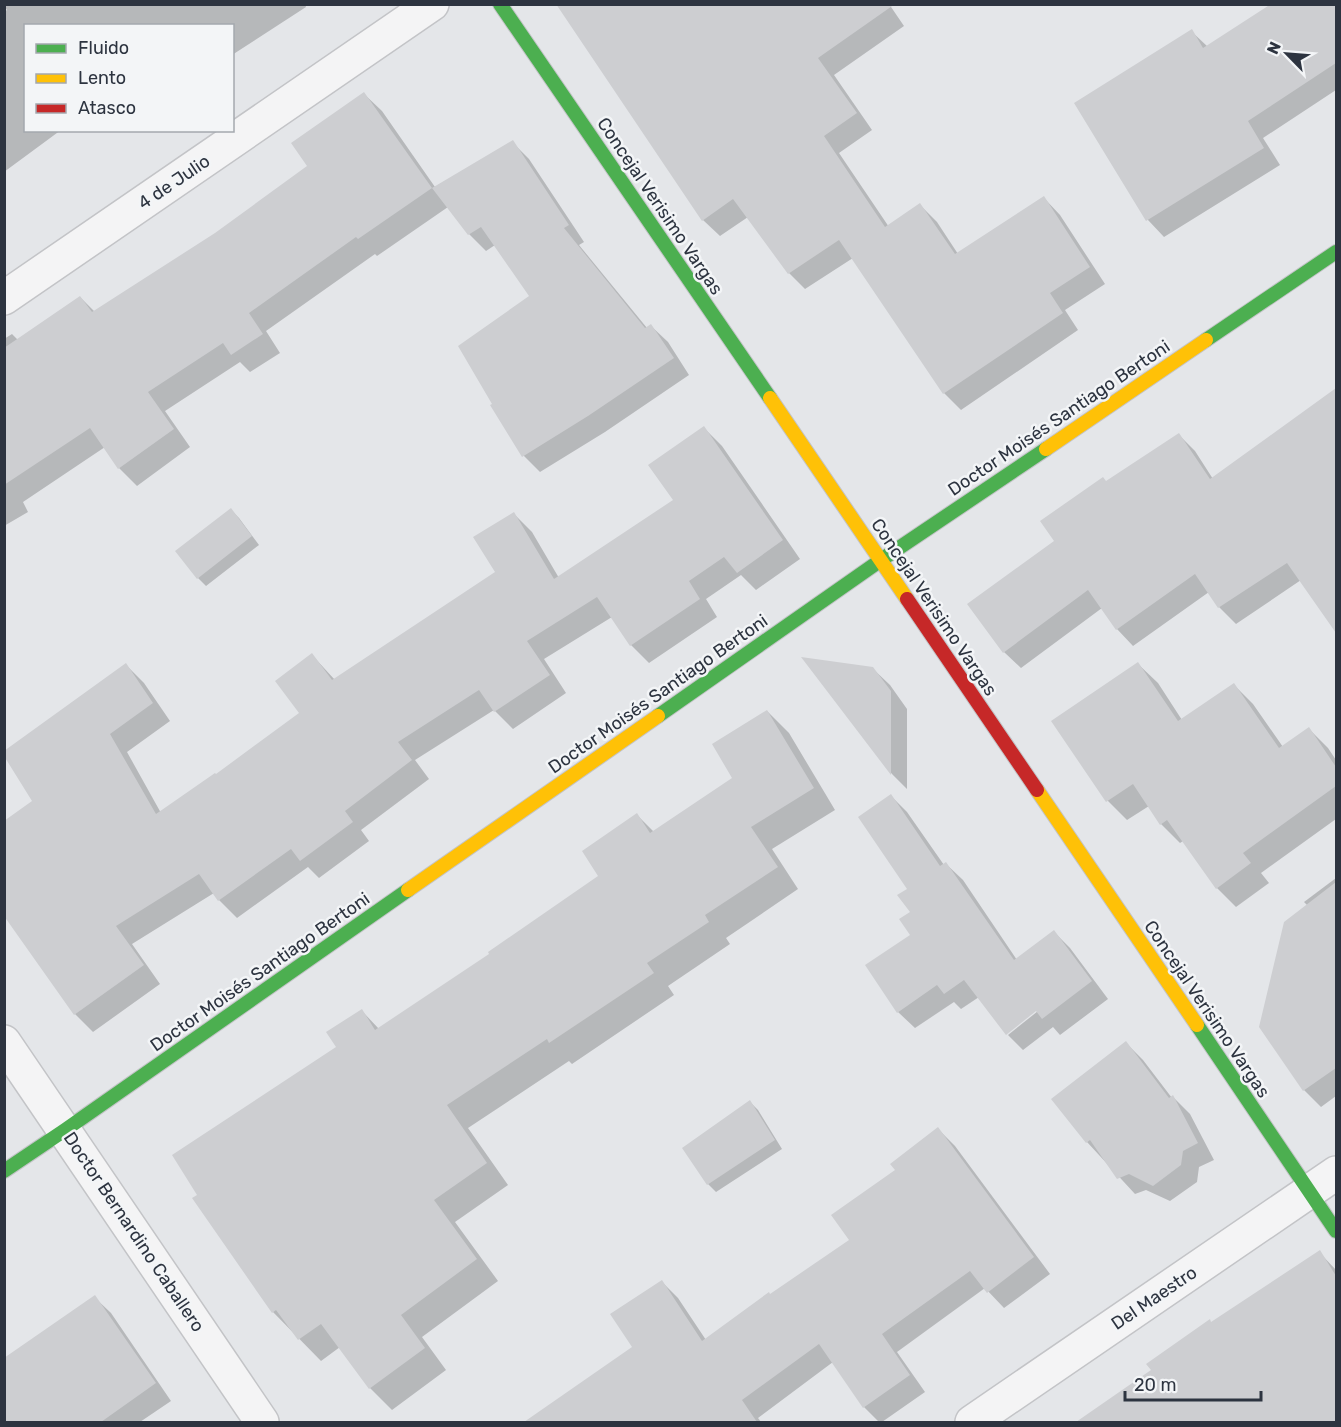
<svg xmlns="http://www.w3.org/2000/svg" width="1341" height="1427" font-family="Rubik,sans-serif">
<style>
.shadow{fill:#0003}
.building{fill:#cdced1}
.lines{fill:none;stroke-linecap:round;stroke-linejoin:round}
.street-casing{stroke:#c3c4c7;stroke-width:36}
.fast-casing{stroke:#c3c4c7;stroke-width:16}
.slow-casing{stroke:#c3c4c7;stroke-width:16}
.jam-casing{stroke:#c3c4c7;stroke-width:16}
.street{stroke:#f4f4f5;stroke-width:33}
.fast{stroke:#4caf50;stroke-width:14}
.slow{stroke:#ffc107;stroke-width:14}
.jam{stroke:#c62828;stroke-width:14}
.labels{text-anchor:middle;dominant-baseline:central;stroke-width:5;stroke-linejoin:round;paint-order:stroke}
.street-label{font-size:18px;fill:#2d3440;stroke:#f3f5f7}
</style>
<rect width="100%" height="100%" fill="#e4e6e9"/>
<!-- shadow -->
<path class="shadow" d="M9 4H305L306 7 232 55V26H26V130H61L4 172V12L7 10 5 7Z
M557 4H889L904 26 834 75 872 130 839 153 889 227 920 205 937 222 958 254 1044 198 1060 215 1105 284 1065 310 1078 330 961 410 944 393 853 258 805 289 789 273 748 217 720 236 703 220Z
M1321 4H1336V90L1263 138 1280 165 1164 237 1148 220 1076 103 1191 31 1208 47Z
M364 94 382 111 435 187 512 142 529 159 584 242 579 245 647 328 651 326 668 342 689 375 605 432 540 472 524 456 531 296 495 245 486 251 469 234 448 207 377 256 375 254 266 331 280 353 250 372 240 362 165 411 190 447 137 486 119 468 105 447 23 502 28 512 4 526V339L12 334 18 340 80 297 95 312 216 234 309 166Z
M1336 390V630L1301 580 1236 624 1219 607 1209 592 1133 646 1117 629 1102 608 1021 668 1004 652 1056 541 1107 482 1179 435 1195 451 1213 479Z
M704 428 722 446 800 559 756 590 741 575 706 599 717 617 649 663 631 645 612 617 544 659 566 693 513 729 494 710 415 760 429 779 361 830 369 841 319 878 308 867 237 918 219 900 214 893 132 944 160 984 93 1032 75 1014 4 914 34 802 126 665 144 683 170 721 127 752 161 813 216 776 301 714 312 655 335 680 497 573 514 514 532 532 559 578 675 501Z
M231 510 239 518 259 545 206 586 198 578Z
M804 659 872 668 890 685 907 709V789L892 774Z
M1138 664 1158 683 1182 720 1234 685 1253 704 1283 747 1309 729 1328 748 1336 760V819L1261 873 1269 883 1236 907 1217 888 1183 841 1180 843 1161 824 1149 806 1127 820 1108 801 1053 721Z
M767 711 789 733 835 810 772 849 798 889 726 938 730 944 668 986 674 995 572 1064 569 1061 468 1128 508 1185 455 1222 498 1281 422 1337 446 1370 392 1410 370 1388 340 1347 321 1361 273 1312 338 1048 362 1011 379 1029 492 955 601 877 637 815 654 832 734 778Z
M891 796 907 812 944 865 946 864 963 880 1017 960 1054 932 1070 948 1108 999 1060 1035 1053 1027 1023 1050 1008 1035 1043 1007 979 997 961 1009 954 1002 915 1028 898 1012 912 936V913L909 889Z
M1336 878V1096L1321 1107 1304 1090 1261 1027 1308 906 1304 902Z
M1126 1043 1143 1060 1172 1098 1173 1097 1190 1114 1214 1160 1199 1167 1197 1182 1170 1201 1146 1190 1135 1194 1087 1142Z
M750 1102 758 1110 782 1149 716 1192 708 1184Z
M938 1129 955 1146 1050 1274 1004 1308 985 1288 897 1352 925 1392 882 1422H879L864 1407 833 1362 758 1418 761 1422H544L634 1348 662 1282 678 1298 706 1340 851 1240 897 1170Z
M1319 1252 1336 1270V1422H1082L1081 1421 1153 1371 1212 1323Z
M94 1297 111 1313 171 1401 140 1422H4V1360Z"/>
<!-- building -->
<path class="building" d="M556 4H895L818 58 857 113 824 136 885 227 920 203 955 254 1044 196 1090 267 1050 293 1063 313 943 394 839 240 788 274 733 199 702 221Z
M1271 4H1336V63L1248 121 1264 148 1146 221 1074 103 1192 29 1203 48Z
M364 92 432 188 358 239 356 237 249 313 263 334 231 355 223 343 148 392 174 429 118 469 90 428 4 485V348L80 296 92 312 215 233 307 166 291 143Z
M513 140 569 225 564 228 645 328 651 324 674 358 588 416 522 457 490 405 492 404 458 346 529 296 481 227 468 235 432 188Z
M1336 388V633L1287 563 1218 608 1195 574 1116 630 1088 590 1003 653 967 604 1054 541 1040 521 1103 477 1106 481 1179 433 1210 479Z
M704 426 783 540 737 573 724 557 689 581 700 599 630 646 597 597 527 641 550 675 494 712 479 690 398 742 412 760 345 811 353 822 300 861 291 849 218 901 199 874 116 926 144 965 74 1015 4 916V821L32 801 4 756V751L126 663 153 703 110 734 156 814 215 773 216 774 299 713 275 681 312 653 332 680 495 572 473 537 514 512 554 579 673 500 648 465Z
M231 508 252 536 197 579 175 551Z
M801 657 873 667 891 691V775Z
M1138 662 1178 721 1234 683 1279 748 1309 727 1336 767V786L1243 853 1251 863 1216 889 1167 820 1160 825 1133 784 1106 802 1051 721Z
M767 710 814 788 751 827 778 867 705 915 709 922 647 963 654 973 549 1043 547 1039 447 1105 487 1163 434 1200 477 1259 401 1315 425 1348 369 1389 321 1324 298 1340 276 1310 272 1313 192 1198 197 1195 172 1155 336 1047 326 1032 362 1009 375 1030 489 954 488 952 598 876 582 851 637 813 650 833 732 778 712 744Z
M891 794 940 866 946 862 1014 960 1054 930 1092 981 1042 1019 1036 1011 1006 1035 964 980 944 994 937 985 897 1013 865 965 910 935 899 919 910 912 897 895 907 889 858 817Z
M1336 882V1068L1303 1091 1259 1027 1284 922Z
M1126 1041 1169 1098 1173 1095 1198 1143 1183 1151 1181 1165 1153 1186 1129 1174 1117 1179 1090 1140 1086 1143 1051 1099Z
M750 1100 775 1140 707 1185 682 1148Z
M938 1127 1034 1257 987 1293 970 1271 882 1334 910 1375 863 1408 819 1344 742 1400 757 1422H524L632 1347 610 1314 662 1280 702 1341 769 1292 770 1294 849 1240 831 1215 895 1170 890 1164Z
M1320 1250 1336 1276V1422H1076L1151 1370 1146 1364 1210 1319 1211 1322Z
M95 1295 156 1383 101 1422H4V1358Z"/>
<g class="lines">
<!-- street casing -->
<g class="street-casing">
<path id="street" d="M4 298 432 4
M4 1042 262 1422
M972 1422 1336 1173"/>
</g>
<!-- fast casing -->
<g class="fast-casing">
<path id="fast" d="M500 4 770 398
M1206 340 1336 252
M658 716 881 560 1046 449
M1197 1025 1336 1231
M4 1171 65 1130 408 890"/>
</g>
<!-- slow casing -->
<g class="slow-casing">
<path id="slow" d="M770 398 907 599
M1046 449 1206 340
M1037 790 1197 1025
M408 890 658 716"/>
</g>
<!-- jam casing -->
<g class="jam-casing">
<path id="jam" d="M907 599 1037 790"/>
</g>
<!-- street -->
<use href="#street" class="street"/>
<!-- fast -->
<use href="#fast" class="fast"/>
<!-- slow -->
<use href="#slow" class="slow"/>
<!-- jam -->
<use href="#jam" class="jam"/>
</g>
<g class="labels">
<!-- street labels -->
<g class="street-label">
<text transform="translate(174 182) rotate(-34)">4 de Julio</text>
<text transform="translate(660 206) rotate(56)">Concejal Verisimo Vargas</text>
<text transform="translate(1059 418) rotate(-34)">Doctor Moisés Santiago Bertoni</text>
<text transform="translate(934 607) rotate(56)">Concejal Verisimo Vargas</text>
<text transform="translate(658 694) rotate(-35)">Doctor Moisés Santiago Bertoni</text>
<text transform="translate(260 972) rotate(-35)">Doctor Moisés Santiago Bertoni</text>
<text transform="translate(1207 1009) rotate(56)">Concejal Verisimo Vargas</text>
<text transform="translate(134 1232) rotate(56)">Doctor Bernardino Caballero</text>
<text transform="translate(1154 1298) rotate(-34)">Del Maestro</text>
</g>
</g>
<!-- border -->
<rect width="1341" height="1427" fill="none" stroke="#2d3440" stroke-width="12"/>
<!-- legend -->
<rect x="24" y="24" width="210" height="108" fill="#f3f5f7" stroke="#a4a8ae" stroke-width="1.5"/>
<rect x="36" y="44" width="30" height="9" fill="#4caf50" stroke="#a4a8ae" stroke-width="1.5"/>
<text x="78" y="54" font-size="18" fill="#2d3440">Fluido</text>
<rect x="36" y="74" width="30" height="9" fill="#ffc107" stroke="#a4a8ae" stroke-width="1.5"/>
<text x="78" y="84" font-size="18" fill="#2d3440">Lento</text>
<rect x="36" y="104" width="30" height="9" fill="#c62828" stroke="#a4a8ae" stroke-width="1.5"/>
<text x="78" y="114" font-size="18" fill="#2d3440">Atasco</text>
<!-- north arrow -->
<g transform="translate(1287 54) rotate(295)" stroke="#f3f5f7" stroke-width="4.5" paint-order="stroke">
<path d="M0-4.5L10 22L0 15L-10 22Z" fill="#2d3440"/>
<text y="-9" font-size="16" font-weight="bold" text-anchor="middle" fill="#2d3440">N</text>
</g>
<!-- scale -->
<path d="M1125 1391v9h136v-9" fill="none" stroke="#2d3440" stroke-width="3"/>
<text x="1134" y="1391" font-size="18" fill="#2d3440" stroke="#f3f5f7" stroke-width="4.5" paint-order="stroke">20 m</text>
</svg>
